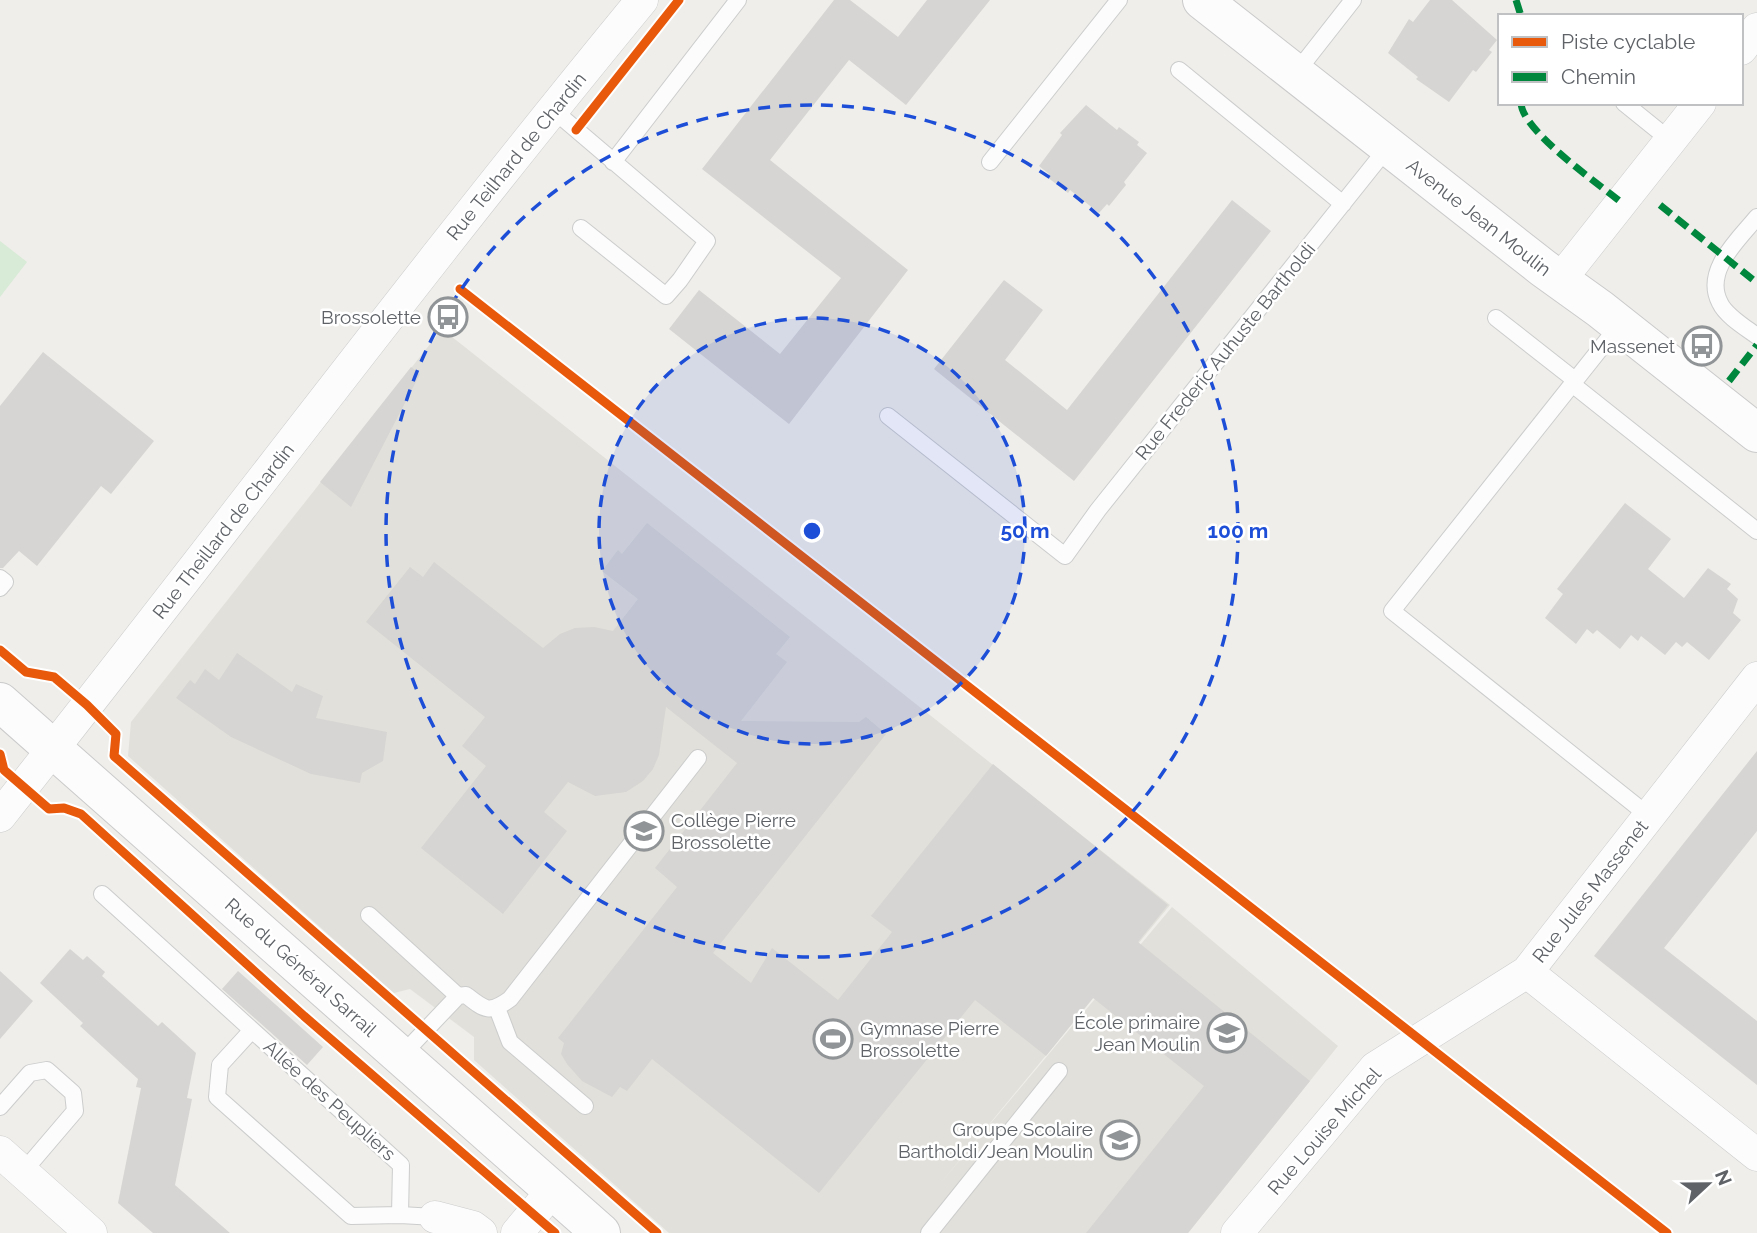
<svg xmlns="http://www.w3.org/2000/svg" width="1757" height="1233" font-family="Raleway,sans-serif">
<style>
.education{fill:#e2e0da}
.green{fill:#d8ebd6}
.building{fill:#d6d5d3}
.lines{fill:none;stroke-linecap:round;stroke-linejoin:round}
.lane-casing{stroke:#cbcccc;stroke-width:18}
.street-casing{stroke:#cbcccc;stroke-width:33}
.secondary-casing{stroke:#cacacb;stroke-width:40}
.lane{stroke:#fdfcfc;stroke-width:16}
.street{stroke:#fdfcfc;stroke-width:32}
.secondary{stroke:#fdfcfc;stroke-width:38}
.quiet{stroke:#00873e;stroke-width:7;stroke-dasharray:14 7;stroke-linecap:butt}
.cycleway-casing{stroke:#fff;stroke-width:13}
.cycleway{stroke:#e8590c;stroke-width:9}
.ring{fill:none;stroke:#1d4ed8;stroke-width:3.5;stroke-dasharray:12 9}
.labels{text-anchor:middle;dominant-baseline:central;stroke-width:5;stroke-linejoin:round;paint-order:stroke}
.street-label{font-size:19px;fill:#5f6368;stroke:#fff}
.poi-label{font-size:19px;fill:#5f6368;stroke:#fff;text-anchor:end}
.centre{fill:#1d4ed8;stroke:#fff;stroke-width:3.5}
.ring-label{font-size:21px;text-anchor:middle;font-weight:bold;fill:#1d4ed8;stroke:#fff;stroke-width:5;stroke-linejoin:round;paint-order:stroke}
</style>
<rect width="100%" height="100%" fill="#efeeea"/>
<!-- education -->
<path class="education" d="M442 329 1170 905 939 1185 1172 907 1338 1046 1188 1233H669L474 1060V1037L410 989 394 993 128 756 131 722Z"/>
<!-- green -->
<path class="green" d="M0 241 27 262 0 297Z"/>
<!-- building -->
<path class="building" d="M834 0H850L898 37 927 0H990L906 105 849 60 770 160 908 270 789 424 669 329 699 290 780 354 841 278 702 169Z
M1430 0H1452L1497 40 1489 50 1492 52 1476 72 1473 70 1449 102 1416 79 1418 77 1388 53 1409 19 1413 22Z
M1086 105 1117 130 1119 127 1139 142 1137 145 1147 153 1124 182 1126 185 1109 206 1107 204 1099 213 1070 190 1068 193 1047 177 1049 174 1039 166 1062 135 1060 133Z
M1232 200 1271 231 1074 481 934 369 1004 280 1043 310 1005 360 1067 410Z
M43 352 154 441 111 494 101 486 37 566 19 551 3 568H0V406Z
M411 367 420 374 351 507 320 482Z
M1625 503 1671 539 1648 569 1684 598 1708 568 1731 584 1727 589 1738 599 1733 613 1741 620 1709 660 1687 642 1682 647 1676 642 1665 655 1641 636 1638 641 1631 635 1620 649 1597 630 1593 634 1587 629 1576 644 1545 618 1563 594 1557 589Z
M647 523 790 637 776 654 787 662 741 721 859 722 866 717 886 734 713 953 751 983 772 948 838 1000 892 932 871 916 993 764 1168 905 1138 942 1310 1081 1188 1233H1086L1204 1086 1093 998 1046 1056 975 1000 819 1193 652 1059 627 1091 620 1087 612 1097 582 1081 567 1064 561 1054 564 1043 558 1038 677 887 655 868 737 763 666 707 659 755 653 769 643 781 626 792 595 796 568 782 544 812 567 831 503 914 421 848 486 766 462 746 485 717 366 622 410 567 423 577 434 562 543 648 560 634 575 628 594 627 613 631 638 599 602 571 618 550 622 554Z
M237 653 292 692 296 684 323 696 316 718 387 732 383 761 362 773 360 783 311 774 231 737 176 698 190 680 195 684 205 669 219 680Z
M1757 751V831L1664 948 1757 1021V1085L1594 956Z
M70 949 83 960 87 956 105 972 102 976 158 1026 162 1022 196 1053 187 1098 192 1099 175 1185 230 1233H153L118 1203 141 1088 136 1087 138 1079 80 1026 83 1023 40 983Z
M0 971 33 1001 0 1039Z
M238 971 323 1047 307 1065 222 989Z"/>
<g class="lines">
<!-- lane casing -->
<g class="lane-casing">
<path id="lane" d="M1179 70 1343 204
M1295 74 1353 0
M1624 103 1671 141
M552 109 707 241 680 280 666 296 581 228
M613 162 738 0
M990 162 1119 0
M1757 217C1738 240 1703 271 1720 303 1726 316 1746 328 1757 336
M1496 318 1575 380
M1620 324 1392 611 1649 816
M1572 384 1757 531
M888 416 1065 556 1098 510 1388 147
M0 578 5 582 0 588
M102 894 401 1165 400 1215 435 1217
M369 915 458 996
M497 1008 510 1042 585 1106
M252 1030 220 1065 217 1097 351 1216 400 1215
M401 1056 458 996 466 995C485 1010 489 1014 510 999L698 758
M0 1107 30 1073 47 1070 73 1093 75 1111 23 1172
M929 1233 1059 1071"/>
</g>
<!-- street casing -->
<g class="street-casing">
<path id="street" d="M1741 49 1757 29
M1560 280 1700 103
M0 816C215 545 422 267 642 0
M1527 972 1757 1155
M0 1152 91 1233
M435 1217 473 1227 481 1233
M517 1233 553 1190
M1237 1233 1375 1068 1527 972 1757 678"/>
</g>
<!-- secondary casing -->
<g class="secondary-casing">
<path id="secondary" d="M1202 0 1543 268 1600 309 1757 433
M0 702 601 1233"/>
</g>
<!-- lane -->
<use href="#lane" class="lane"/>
<!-- street -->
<use href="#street" class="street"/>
<!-- secondary -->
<use href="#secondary" class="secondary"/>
<!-- quiet -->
<path class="quiet" d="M1516 0 1521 16
M1521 103C1522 131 1599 184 1622 203
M1660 205 1757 283
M1729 381 1757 345"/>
<!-- cycleway casing -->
<g class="cycleway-casing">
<path id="cycleway" d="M576 130 679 0
M460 289 1667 1233
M0 650 26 672 54 677 87 705 116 734 114 756 657 1233
M0 754 4 770 49 809 64 808 81 814 304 1016 555 1233"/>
</g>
<!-- cycleway -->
<use href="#cycleway" class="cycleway"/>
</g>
<!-- distance rings -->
<circle cx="812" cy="531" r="213" fill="#1d4ed8" fill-opacity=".12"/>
<g class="ring">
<circle cx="812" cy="531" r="213"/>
<circle cx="812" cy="531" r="426"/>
</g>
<!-- icons -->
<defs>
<g id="bus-ring" transform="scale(2.0125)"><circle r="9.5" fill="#fff" stroke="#919496" stroke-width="1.5"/><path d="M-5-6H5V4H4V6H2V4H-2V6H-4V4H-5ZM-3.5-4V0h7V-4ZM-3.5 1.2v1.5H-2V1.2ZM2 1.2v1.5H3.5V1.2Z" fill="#919496"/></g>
<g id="school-ring" transform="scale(2.0125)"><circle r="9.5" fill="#fff" stroke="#919496" stroke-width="1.5"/><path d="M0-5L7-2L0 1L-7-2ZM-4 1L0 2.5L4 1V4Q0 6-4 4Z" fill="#919496"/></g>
<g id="stadium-ring" transform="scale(2.0125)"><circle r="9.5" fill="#fff" stroke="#919496" stroke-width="1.5"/><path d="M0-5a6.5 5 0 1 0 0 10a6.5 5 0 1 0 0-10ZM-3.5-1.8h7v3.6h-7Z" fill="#919496"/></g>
</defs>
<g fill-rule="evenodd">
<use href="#bus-ring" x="448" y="317"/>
<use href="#bus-ring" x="1702" y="346"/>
<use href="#school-ring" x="644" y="831"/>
<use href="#school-ring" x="1227" y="1033"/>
<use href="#stadium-ring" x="833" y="1039"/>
<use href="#school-ring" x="1120" y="1140"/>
</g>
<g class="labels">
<!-- street labels -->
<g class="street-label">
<text transform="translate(516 156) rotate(-51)">Rue Teilhard de Chardin</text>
<text transform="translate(1479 217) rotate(38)">Avenue Jean Moulin</text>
<text transform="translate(1225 351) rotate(-51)">Rue Frederic Auhuste Bartholdi</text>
<text transform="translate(223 531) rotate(-52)">Rue Theillard de Chardin</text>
<text transform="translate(1590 891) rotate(-52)">Rue Jules Massenet</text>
<text transform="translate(301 967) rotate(42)">Rue du Général Sarrail</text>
<text transform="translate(330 1100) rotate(42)">Allée des Peupliers</text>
<text transform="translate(1324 1131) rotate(-49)">Rue Louise Michel</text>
</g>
<!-- poi labels -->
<g class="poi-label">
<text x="421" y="317">Brossolette</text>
<text x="1675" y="346">Massenet</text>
<text x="671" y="820" text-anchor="start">Collège Pierre<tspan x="671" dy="22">Brossolette</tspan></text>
<text x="1200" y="1022">École primaire<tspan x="1200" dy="22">Jean Moulin</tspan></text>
<text x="860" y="1028" text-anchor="start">Gymnase Pierre<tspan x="860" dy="22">Brossolette</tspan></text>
<text x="1093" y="1129">Groupe Scolaire<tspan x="1093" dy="22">Bartholdi/Jean Moulin</tspan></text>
</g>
</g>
<circle cx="812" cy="531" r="10" class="centre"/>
<g class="ring-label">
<text x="1025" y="538">50 m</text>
<text x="1238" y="538">100 m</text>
</g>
<!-- legend -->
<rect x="1498" y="14" width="245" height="91" fill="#ffffff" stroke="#bfc1c3" stroke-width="2"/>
<rect x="1512" y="37" width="35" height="10" fill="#e8590c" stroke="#bfc1c3" stroke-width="2"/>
<text x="1561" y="49" font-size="21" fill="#5f6368">Piste cyclable</text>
<rect x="1512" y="72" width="35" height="10" fill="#00873e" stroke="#bfc1c3" stroke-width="2"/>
<text x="1561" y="84" font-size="21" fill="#5f6368">Chemin</text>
<!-- north arrow -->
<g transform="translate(1708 1184) rotate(68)" stroke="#ffffff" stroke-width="5" paint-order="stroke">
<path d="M0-5L12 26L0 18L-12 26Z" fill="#5f6368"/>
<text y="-10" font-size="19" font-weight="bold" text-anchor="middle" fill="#5f6368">N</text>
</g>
</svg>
